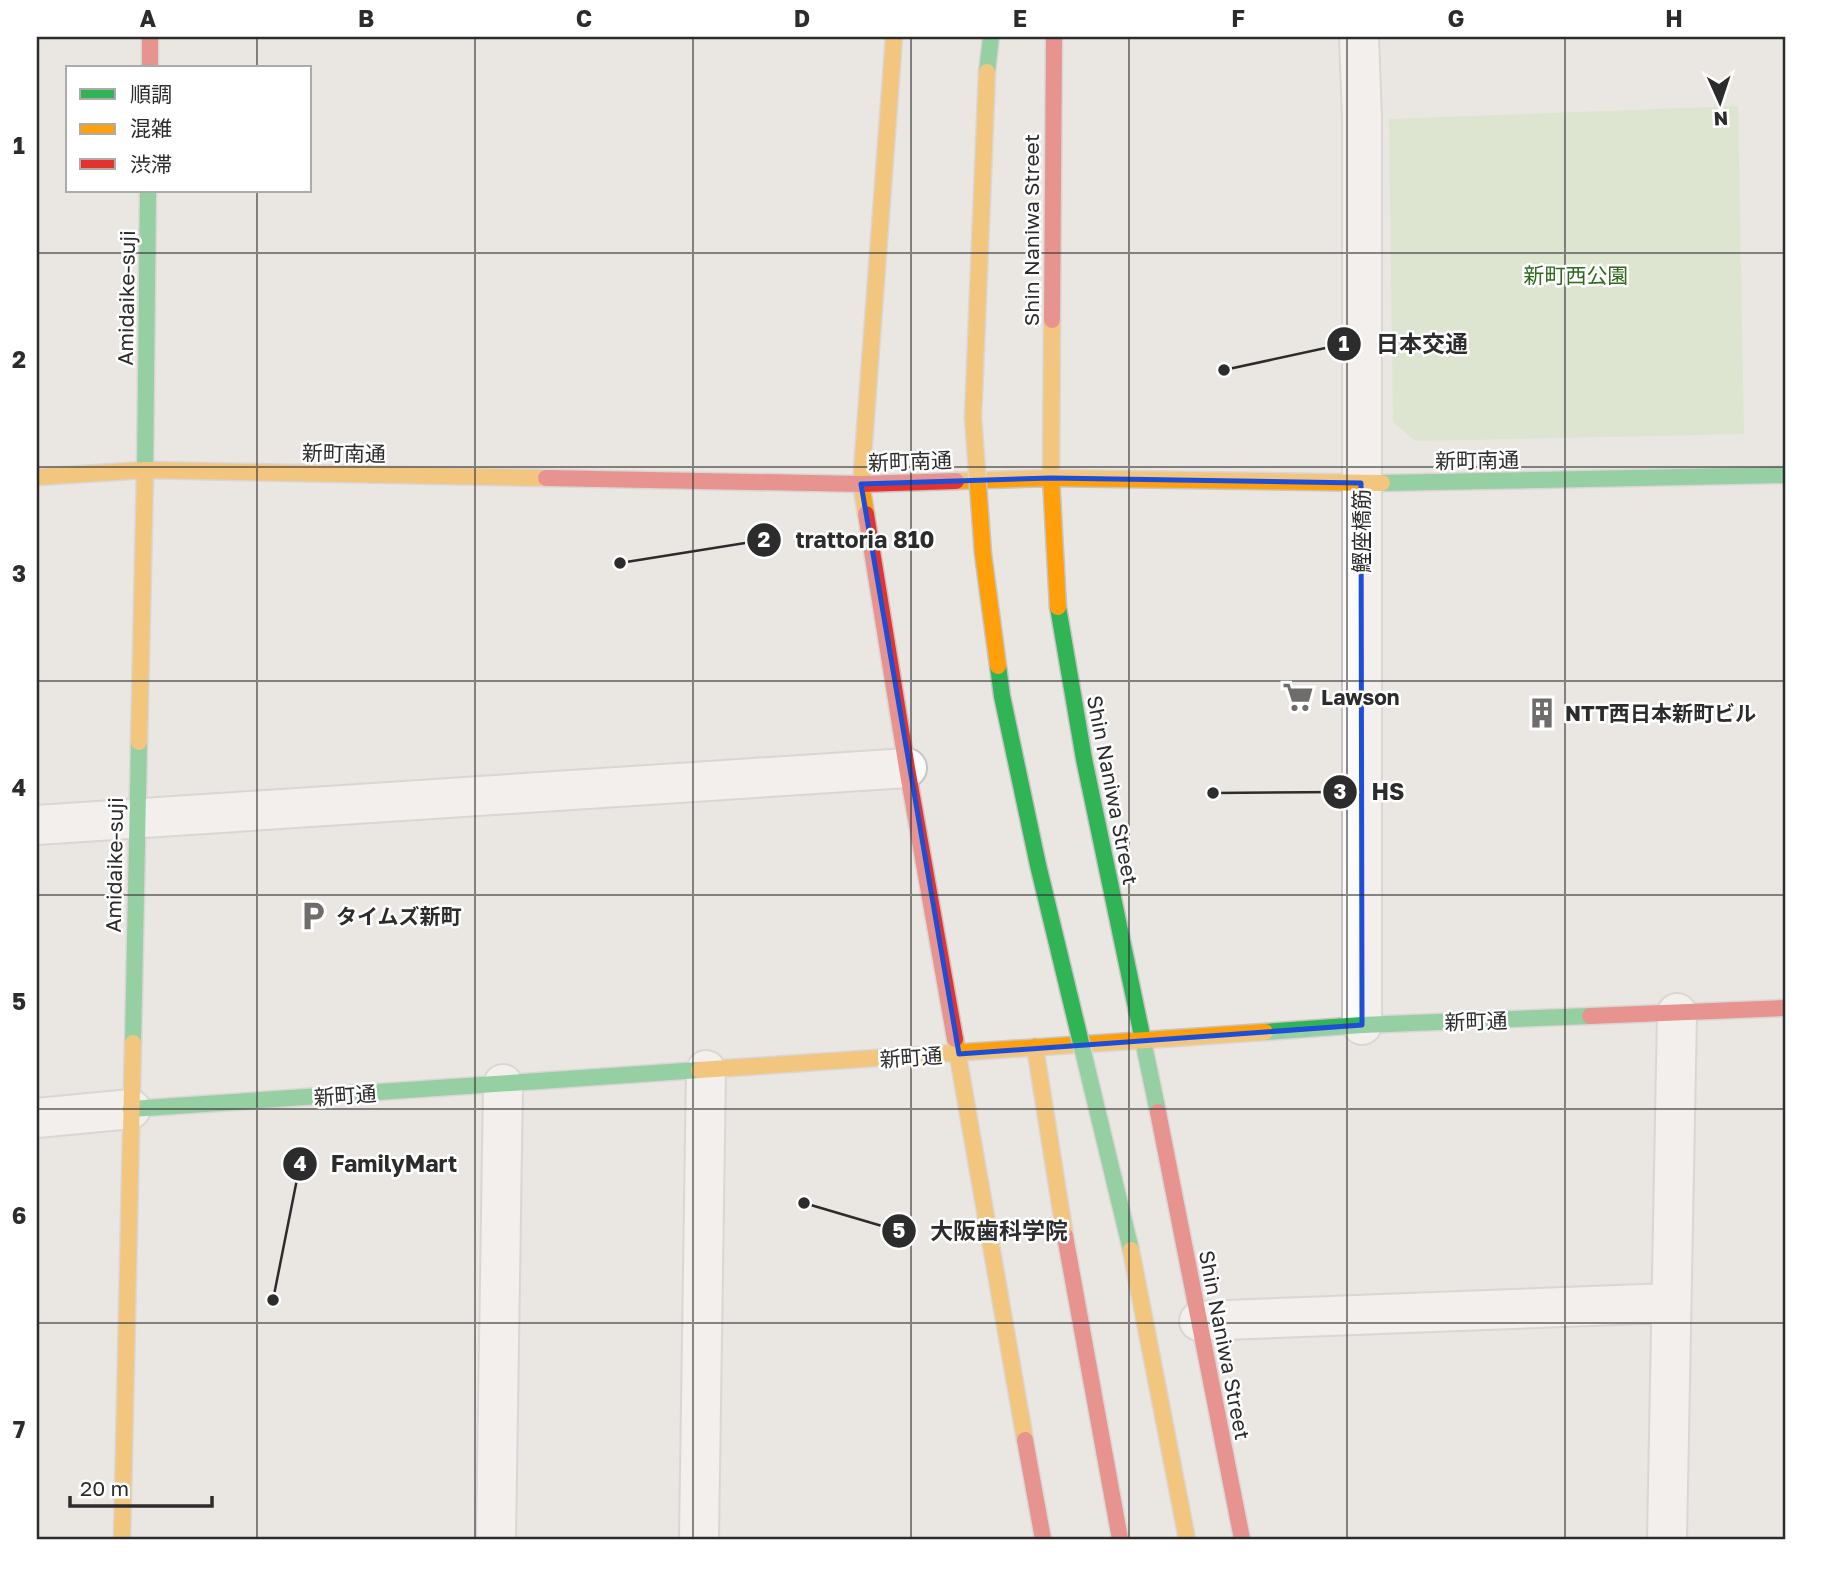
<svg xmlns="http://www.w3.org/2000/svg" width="1822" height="1576" font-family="'Golos Text','Noto Sans JP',sans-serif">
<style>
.green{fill:#cee4bc}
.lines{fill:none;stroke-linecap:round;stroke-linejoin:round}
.street-casing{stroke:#c6c4c5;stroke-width:42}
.fast-casing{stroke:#c6c4c5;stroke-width:19}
.slow-casing{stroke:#c6c4c5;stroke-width:19}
.jam-casing{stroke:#c6c4c5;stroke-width:19}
.street{stroke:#fcfbfb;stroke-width:38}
.fast{stroke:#30b455;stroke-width:16}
.slow{stroke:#ff9f0a;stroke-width:16}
.jam{stroke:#e5322d;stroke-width:16}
.fast-bridge-casing{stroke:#c6c4c2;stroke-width:19;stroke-linecap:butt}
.slow-bridge-casing{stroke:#c6c4c2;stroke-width:19;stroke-linecap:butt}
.jam-bridge-casing{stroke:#c6c4c2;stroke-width:19;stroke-linecap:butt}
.fast-bridge{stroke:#30b455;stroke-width:16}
.slow-bridge{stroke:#ff9f0a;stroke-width:16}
.jam-bridge{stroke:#e5322d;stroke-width:16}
.marked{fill:none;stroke:#1d4ed8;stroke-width:5;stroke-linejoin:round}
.grid{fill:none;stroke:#2c2c2c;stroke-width:2;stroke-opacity:0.55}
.labels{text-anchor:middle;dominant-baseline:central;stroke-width:5;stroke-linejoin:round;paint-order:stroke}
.street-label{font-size:21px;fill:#2c2c2c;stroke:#fff}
.park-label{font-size:21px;fill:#30681c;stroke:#fff}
.poi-label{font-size:21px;font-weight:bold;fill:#2c2c2c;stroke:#fff;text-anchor:start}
.leader{fill:none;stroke:#2c2c2c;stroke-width:2.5}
.callout-dot{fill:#2c2c2c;stroke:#fff;stroke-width:2.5}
.mark-label{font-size:21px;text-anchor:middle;font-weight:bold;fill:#fff}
.callout-label{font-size:23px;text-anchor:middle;font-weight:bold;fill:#2c2c2c;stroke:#fff;stroke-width:5;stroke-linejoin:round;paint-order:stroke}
.neatline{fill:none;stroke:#2c2c2c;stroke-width:2.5}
.grid-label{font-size:23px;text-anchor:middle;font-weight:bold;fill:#2c2c2c}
</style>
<rect width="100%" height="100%" fill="#eae6e2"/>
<!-- green -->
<path class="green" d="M1738 106 1744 434 1415 441 1393 422 1389 119Z"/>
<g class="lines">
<!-- street casing -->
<g class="street-casing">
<path id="street" d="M1359 37 1362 118V1025
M37 825 907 768
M37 1118 131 1109
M1199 1321 1670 1303
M496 1539 503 1084
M699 1539 706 1070
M1667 1539 1677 1013"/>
</g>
<!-- fast casing -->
<g class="fast-casing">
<path id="fast" d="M987 72 991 37
M145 474 148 191
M1382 483 1785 475
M1058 607 1084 759 1158 1112
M1265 1032 1362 1025 1590 1016
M133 1043 139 742
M131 1109 699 1070"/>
</g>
<!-- slow casing -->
<g class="slow-casing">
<path id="slow" d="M1052 320 1051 478 1058 607
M37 477 145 470 546 478
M956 481 1051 478 1382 483
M866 514 861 484 894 37
M139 742 145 474
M955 1039 1025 1440
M1035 1047 1065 1236
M699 1070 1265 1032
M122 1539 133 1043"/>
</g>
<!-- jam casing -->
<g class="jam-casing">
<path id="jam" d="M150 37V68
M1052 320 1054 37
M546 478 861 484 956 481
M866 514 907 768 955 1039
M1590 1016 1785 1008
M1158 1112 1242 1539
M1025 1440 1043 1539"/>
</g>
<!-- street -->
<use href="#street" class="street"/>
<!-- fast -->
<use href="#fast" class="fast"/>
<!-- slow -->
<use href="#slow" class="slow"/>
<!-- jam -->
<use href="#jam" class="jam"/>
<!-- fast-bridge casing -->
<g class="fast-bridge-casing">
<path id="fast-bridge" d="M998 666 1002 696 1038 865 1131 1250"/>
</g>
<!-- slow-bridge casing -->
<g class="slow-bridge-casing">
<path id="slow-bridge" d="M987 72 973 417 983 554 998 666
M1131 1250 1187 1539"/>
</g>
<!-- jam-bridge casing -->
<g class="jam-bridge-casing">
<path id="jam-bridge" d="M1065 1236 1120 1539"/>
</g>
<!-- fast-bridge -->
<use href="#fast-bridge" class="fast-bridge"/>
<!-- slow-bridge -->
<use href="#slow-bridge" class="slow-bridge"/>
<!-- jam-bridge -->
<use href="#jam-bridge" class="jam-bridge"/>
</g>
<!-- marked area -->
<path d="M0 0H1822V1576H0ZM1051 478 1361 483 1362 1025 959 1054 861 484Z" fill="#eae6e2" fill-opacity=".55" fill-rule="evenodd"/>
<path class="marked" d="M1051 478 1361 483 1362 1025 959 1054 861 484Z"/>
<!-- grid -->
<path class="grid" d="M257 37V68M475 37V1539M693 37V1539M911 37V1539M1129 37V1539M1347 37V1539M1565 37V1539M257 191V1539M37 253H1785M37 467H1785M37 681H1785M37 895H1785M37 1109H1785M37 1323H1785"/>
<!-- icons -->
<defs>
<g id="supermarket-bare" transform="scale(2.415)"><path d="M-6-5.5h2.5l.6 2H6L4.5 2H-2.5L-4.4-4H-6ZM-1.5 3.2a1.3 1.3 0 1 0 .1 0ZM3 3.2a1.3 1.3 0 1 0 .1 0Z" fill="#6e6d6c" stroke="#fff" stroke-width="2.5" paint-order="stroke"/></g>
<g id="building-bare" transform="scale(2.415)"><path d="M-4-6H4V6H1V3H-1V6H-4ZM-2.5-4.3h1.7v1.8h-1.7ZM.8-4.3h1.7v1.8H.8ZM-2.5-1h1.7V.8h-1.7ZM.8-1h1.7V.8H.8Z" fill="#6e6d6c" stroke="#fff" stroke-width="2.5" paint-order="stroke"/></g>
<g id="parking-bare" transform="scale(2.415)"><path d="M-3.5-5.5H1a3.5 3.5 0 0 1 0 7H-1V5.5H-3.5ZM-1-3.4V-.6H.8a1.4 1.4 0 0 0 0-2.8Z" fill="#6e6d6c" stroke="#fff" stroke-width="2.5" paint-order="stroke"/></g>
</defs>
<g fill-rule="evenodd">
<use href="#supermarket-bare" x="1298" y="697"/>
<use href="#building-bare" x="1542" y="713"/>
<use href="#parking-bare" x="313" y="916"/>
</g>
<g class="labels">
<!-- street labels -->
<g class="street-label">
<text transform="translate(1031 230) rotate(-90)">Shin Naniwa Street</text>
<text transform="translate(126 298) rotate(-89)">Amidaike-suji</text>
<text transform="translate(344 453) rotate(1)">新町南通</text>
<text transform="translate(1477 460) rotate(-1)">新町南通</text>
<text transform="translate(910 461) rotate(-2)">新町南通</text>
<text transform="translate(1361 531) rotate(-90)">鰹座橋筋</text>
<text transform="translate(1113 790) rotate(79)">Shin Naniwa Street</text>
<text transform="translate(114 865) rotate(-89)">Amidaike-suji</text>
<text transform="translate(1476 1021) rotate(-2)">新町通</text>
<text transform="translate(911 1057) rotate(-4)">新町通</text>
<text transform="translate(345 1095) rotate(-4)">新町通</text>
<text transform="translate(1225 1345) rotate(79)">Shin Naniwa Street</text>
</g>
<!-- park labels -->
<g class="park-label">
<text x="1576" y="275">新町西公園</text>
</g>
<!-- poi labels -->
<g class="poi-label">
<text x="1321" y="697">Lawson</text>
<text x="1565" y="713">NTT西日本新町ビル</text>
<text x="336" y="916">タイムズ新町</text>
</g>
</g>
<!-- callouts -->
<path class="leader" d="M1224 370L1344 344M620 563L764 540M1213 793L1340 792M273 1300L300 1164M804 1203L899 1231"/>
<g class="callout-dot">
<circle cx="1224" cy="370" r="7"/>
<circle cx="620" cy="563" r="7"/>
<circle cx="1213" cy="793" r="7"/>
<circle cx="273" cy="1300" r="7"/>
<circle cx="804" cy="1203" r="7"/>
<circle cx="1344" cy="344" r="18"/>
<circle cx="764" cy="540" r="18"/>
<circle cx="1340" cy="792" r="18"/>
<circle cx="300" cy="1164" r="18"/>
<circle cx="899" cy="1231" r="18"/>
</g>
<g class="mark-label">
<text x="1344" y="351">1</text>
<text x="764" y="547">2</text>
<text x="1340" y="799">3</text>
<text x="300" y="1171">4</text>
<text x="899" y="1238">5</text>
</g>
<g class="callout-label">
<text x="1422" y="352">日本交通</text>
<text x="865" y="548">trattoria 810</text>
<text x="1388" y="800">HS</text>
<text x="394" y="1172">FamilyMart</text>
<text x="999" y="1239">大阪歯科学院</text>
</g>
<!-- border -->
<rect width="1822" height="1576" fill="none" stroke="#ffffff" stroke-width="77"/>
<!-- legend -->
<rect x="66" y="66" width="245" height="126" fill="#ffffff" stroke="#ababab" stroke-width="2"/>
<rect x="80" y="89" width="35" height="10" fill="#30b455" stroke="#ababab" stroke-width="2"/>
<text x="130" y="102" font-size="21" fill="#2c2c2c">順調</text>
<rect x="80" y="124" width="35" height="10" fill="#ff9f0a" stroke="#ababab" stroke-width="2"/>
<text x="130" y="136" font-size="21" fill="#2c2c2c">混雑</text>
<rect x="80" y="159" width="35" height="10" fill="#e5322d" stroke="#ababab" stroke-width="2"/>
<text x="130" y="172" font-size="21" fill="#2c2c2c">渋滞</text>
<!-- north arrow -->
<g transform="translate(1720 102) rotate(177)" stroke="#ffffff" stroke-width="5" paint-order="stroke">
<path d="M0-5L12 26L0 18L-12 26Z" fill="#2c2c2c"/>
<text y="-10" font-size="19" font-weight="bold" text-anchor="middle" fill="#2c2c2c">N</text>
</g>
<!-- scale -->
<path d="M70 1496v10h142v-10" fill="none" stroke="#2c2c2c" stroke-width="3.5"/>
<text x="80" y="1496" font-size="21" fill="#2c2c2c" stroke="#ffffff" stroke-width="5" paint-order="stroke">20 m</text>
<rect x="38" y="38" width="1746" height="1500" class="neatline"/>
<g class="grid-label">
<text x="148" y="27">A</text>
<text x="366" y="27">B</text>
<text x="584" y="27">C</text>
<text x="802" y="27">D</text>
<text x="1020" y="27">E</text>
<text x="1238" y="27">F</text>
<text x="1456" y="27">G</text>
<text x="1674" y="27">H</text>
<text x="19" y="154">1</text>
<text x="19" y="368">2</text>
<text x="19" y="582">3</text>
<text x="19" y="796">4</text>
<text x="19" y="1010">5</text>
<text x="19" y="1224">6</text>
<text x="19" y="1438">7</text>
</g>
</svg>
